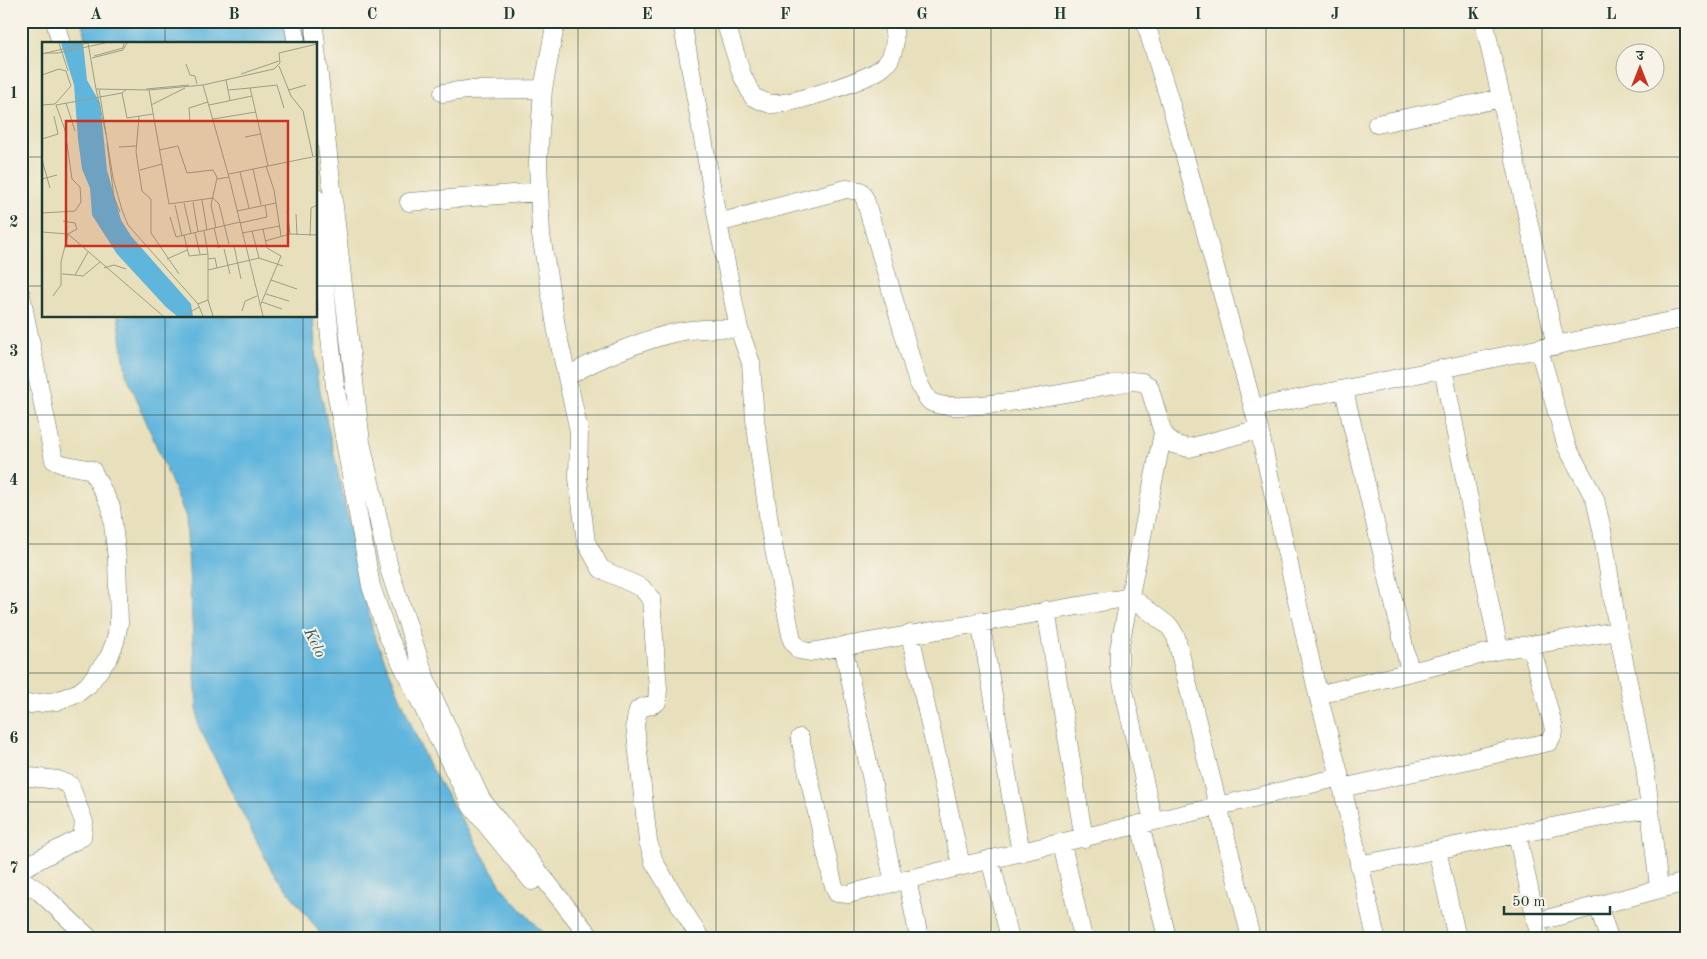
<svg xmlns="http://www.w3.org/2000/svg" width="1707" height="959" font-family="'Old Standard TT','Noto Serif Devanagari',serif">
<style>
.water{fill:#60b5dd;stroke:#407988}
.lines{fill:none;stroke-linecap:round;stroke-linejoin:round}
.minor-casing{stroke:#657664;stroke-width:19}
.minor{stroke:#fff;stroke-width:18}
.grid{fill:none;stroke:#1f3d34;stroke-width:1;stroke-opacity:0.55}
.labels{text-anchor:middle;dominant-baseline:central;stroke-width:4;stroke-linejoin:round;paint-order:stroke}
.water-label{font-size:16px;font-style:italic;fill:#2f5b5e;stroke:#f7f3e8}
.inset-road{fill:none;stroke:#989f86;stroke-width:1}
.view{fill:#c8321e;fill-opacity:0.15;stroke:#c8321e;stroke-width:2.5}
.inset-edge{fill:none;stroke:#1f3d34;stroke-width:2.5}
.neatline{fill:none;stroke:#1f3d34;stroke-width:2}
.grid-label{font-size:16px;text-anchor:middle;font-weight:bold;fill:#1f3d34}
</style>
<rect width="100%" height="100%" fill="#f7f3e8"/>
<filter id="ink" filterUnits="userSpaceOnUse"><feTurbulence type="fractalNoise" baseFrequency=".02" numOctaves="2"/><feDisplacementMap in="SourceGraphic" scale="10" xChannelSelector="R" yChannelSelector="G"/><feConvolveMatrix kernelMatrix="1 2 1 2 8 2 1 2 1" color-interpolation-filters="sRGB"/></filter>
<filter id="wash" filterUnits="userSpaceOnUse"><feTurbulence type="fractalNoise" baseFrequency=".0096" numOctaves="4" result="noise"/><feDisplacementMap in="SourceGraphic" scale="20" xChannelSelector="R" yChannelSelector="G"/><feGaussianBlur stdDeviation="1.12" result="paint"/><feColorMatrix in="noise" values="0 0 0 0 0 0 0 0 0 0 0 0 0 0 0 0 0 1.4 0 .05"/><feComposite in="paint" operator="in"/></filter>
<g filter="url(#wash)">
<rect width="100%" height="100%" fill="#e8e0bc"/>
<!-- water -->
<path class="water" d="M83 21H292L295 44H85Z
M118 316H313L317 377 373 632 426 760 503 889 547 938H324L271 869 198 725 186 517 126 373Z"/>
</g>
<g filter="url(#ink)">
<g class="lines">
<!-- minor casing -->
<g class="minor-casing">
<path id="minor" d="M55 21 61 44
M293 21 297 44
M313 21 316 44
M556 21 543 89 538 162 541 235 557 332 579 431 578 478 586 542 601 569 642 588 651 599 658 689 657 702C650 707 644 705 638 710L635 725 648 841 654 862 700 938
M682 21 718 223 739 329 751 363 755 419 770 529 792 640 799 650 810 652 1131 597 1170 627 1176 637 1251 938
M725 21 742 75 753 97C758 99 765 103 771 104 791 105 868 80 883 67 896 57 897 35 891 21
M1145 21 1171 105 1259 429 1318 695 1340 777 1376 938
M1484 21 1556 346
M316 50 361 442 390 572 429 688 481 799 591 938
M443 93 467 90 543 89
M1377 124 1502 98
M316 198 335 386 371 586 388 636 472 807 532 881
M409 202 539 192
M718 223 846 189 860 191 865 199 917 380C921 386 925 398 931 402 957 417 1095 387 1131 381L1142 382 1149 386 1163 433 1173 444 1189 448 1259 429
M21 295 54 460 62 464 92 470 111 507 117 559 119 623 115 642 109 657 88 685 79 692 57 701 21 705
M1539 349 1567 447 1595 499 1602 530 1618 631 1645 767 1659 888
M1443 369 1499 650
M568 376C597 359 645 339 678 332 698 328 719 328 739 329
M1344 390 1410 672
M1254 408 1686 318
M1046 610 1084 839
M980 621 1021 853
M910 634 961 865
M843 646 894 883
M1318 695 1499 650 1618 631
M800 738 833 883 837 893 848 894C1011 853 1176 817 1340 777
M21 776 58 780 70 785 84 822 82 837 21 869
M1342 788 1549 742 1554 732 1553 725 1531 646
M1153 821 1119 668V649L1163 433
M1140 824 1167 938
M1517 834 1540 938
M1062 844 1083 938
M1437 850 1457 938
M990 859 1010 938
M1359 865 1649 808
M21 879 40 892 89 938
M907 879 919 938
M1598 905 1609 938
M1536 922 1686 882"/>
</g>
<!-- minor -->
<use href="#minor" class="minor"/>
</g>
</g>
<!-- grid -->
<path class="grid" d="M165 21V44M303 21V44M440 21V938M578 21V938M716 21V938M854 21V938M991 21V938M1129 21V938M1266 21V938M1404 21V938M1542 21V938M21 157H44M316 157H1686M21 286H44M316 286H1686M165 316V938M303 316V938M21 415H1686M21 544H1686M21 673H1686M21 802H1686"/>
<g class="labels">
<!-- water labels -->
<g class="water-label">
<text transform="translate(314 643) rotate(64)">Kelo</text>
</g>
</g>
<!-- overview -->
<g transform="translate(42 42)">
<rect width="275" height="275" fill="#e8e0bc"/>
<path d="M19 1H41L45 38 58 61 65 128 79 178 89 194 149 262 151 274H135L124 265 75 212 50 173 48 146 40 127 36 97 32 43Z" fill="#60b5dd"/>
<path class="inset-road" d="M17 1 26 29M46 1 54 47 107 48 161 43 232 27 238 21 237 11 275 2M3 11H16L63 1M0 12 46 1M52 14 81 6 82 1M50 16 81 8 85 1M144 22 148 33 153 34 155 42M237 24 249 54 261 69 271 115M199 32 237 19M0 33 17 27 24 29 29 44 13 62 0 63M184 38 188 58M161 43 187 135 221 274M54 47 64 92M57 47 71 136 80 168 86 183 156 262 161 274M104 47 147 43M107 48 127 162 171 156 177 162 187 202M186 48 208 46M247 48 264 43M80 51 85 76 111 72M210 54 208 46 235 43 242 66M24 61 33 89M14 63 80 51 85 47M109 63 143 46M167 63 210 54 226 124M97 74 94 110 100 149 109 157V191L137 232M171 77 214 70M148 80 147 66 166 60M203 95 219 92M0 97 16 92 12 74M65 101 72 155 78 170M77 105 94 104M117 108 136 104 145 131 171 128 176 137 187 135M0 118 8 146M224 124 232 148 239 194M211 127 219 163M98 128 120 122M198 130 207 166M187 132 275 114M0 137 15 133M160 158 165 188M151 160 156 190M142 161 149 191M133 163 140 194M245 168 248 192M195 169 234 161M0 171 33 169 39 160 38 145 30 137 23 88 14 63M254 172 255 193M128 175 134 195 198 180M198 181 225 175 223 163M172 186 177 206M174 186 169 163 175 136M162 189 166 212M210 189 217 216M0 190 26 192 121 274M153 191 158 212M200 191 238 184M142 193 147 214 166 212V258L156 262M268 194 269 166 275 163M223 199 248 192 275 193M192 204 199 237M0 207V190M182 207 188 232M125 217 145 208M166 217 173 216 175 226M62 226 72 223 84 227M166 228 217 216 241 224M20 232 33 233 46 210M33 233 41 234 58 220M229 238 255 247M224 252 247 259M11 254 19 243V220L26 192 35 187 33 181 21 179M166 258 171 274M220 260 240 267M218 264 239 214 225 206 221 187M200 269 203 259 215 254M141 274 157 265"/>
<path class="view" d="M24 79H246V204H24Z"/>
<rect width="275" height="275" class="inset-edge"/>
</g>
<!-- margin -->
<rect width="1707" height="959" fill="none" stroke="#f7f3e8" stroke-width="55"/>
<!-- north arrow -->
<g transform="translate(1640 68)"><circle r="24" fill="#f7f3e8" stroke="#a1aaa0"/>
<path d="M0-4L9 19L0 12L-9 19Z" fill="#c8321e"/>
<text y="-8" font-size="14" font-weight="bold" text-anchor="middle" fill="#1f3d34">उ</text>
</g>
<!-- scale -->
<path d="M1504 906v8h106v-8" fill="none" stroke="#1f3d34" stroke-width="2.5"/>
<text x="1512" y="906" font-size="15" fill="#1f3d34" stroke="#f7f3e8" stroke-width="4" paint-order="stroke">50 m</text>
<rect x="28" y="28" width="1652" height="904" class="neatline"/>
<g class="grid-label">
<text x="96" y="19">A</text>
<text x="234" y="19">B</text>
<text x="372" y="19">C</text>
<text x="509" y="19">D</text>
<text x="647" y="19">E</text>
<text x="785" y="19">F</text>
<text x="922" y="19">G</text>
<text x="1060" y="19">H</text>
<text x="1198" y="19">I</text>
<text x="1335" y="19">J</text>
<text x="1473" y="19">K</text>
<text x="1611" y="19">L</text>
<text x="14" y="98">1</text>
<text x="14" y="227">2</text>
<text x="14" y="356">3</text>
<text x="14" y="485">4</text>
<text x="14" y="614">5</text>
<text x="14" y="743">6</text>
<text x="14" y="873">7</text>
</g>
</svg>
